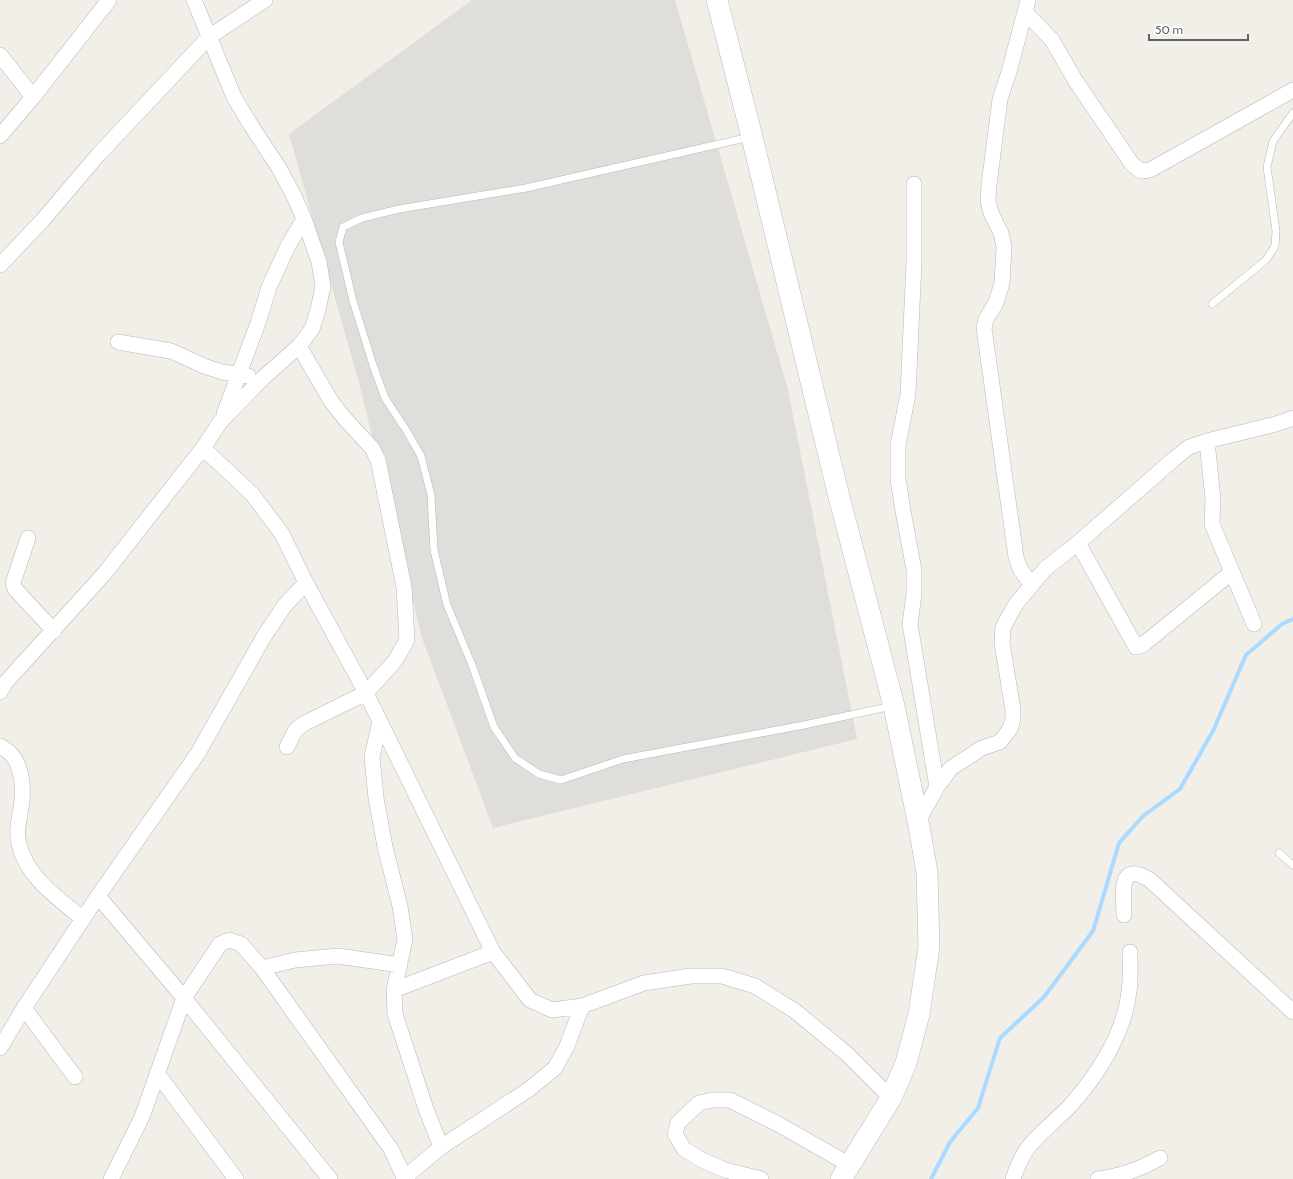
<svg xmlns="http://www.w3.org/2000/svg" width="1293" height="1179" font-family="Cabin,sans-serif">
<style>
.industrial{fill:#e0deda}
.lines{fill:none;stroke-linecap:round;stroke-linejoin:round}
.stream{stroke:#aadaff;stroke-width:4}
.lane-casing{stroke:#b5b8bc;stroke-width:8}
.street-casing{stroke:#b5b8bc;stroke-width:16}
.secondary-casing{stroke:#b6babf;stroke-width:22}
.lane{stroke:#fff;stroke-width:7}
.street{stroke:#fff;stroke-width:15}
.secondary{stroke:#fff;stroke-width:21}
</style>
<rect width="100%" height="100%" fill="#f1efe8"/>
<!-- industrial -->
<path class="industrial" d="M472 0H675L788 390 857 739 493 828 422 638 360 387 289 134Z"/>
<g class="lines">
<!-- stream -->
<path class="stream" d="M931 1179 950 1142 978 1108 1000 1038 1044 997 1093 931 1119 843 1143 816 1180 789 1213 731 1246 655 1282 624 1293 619"/>
<!-- lane casing -->
<g class="lane-casing">
<path id="lane" d="M750 137 526 188 399 209 362 218 343 227 339 242 353 301 373 365 385 398 406 430 421 456 431 495 434 550 447 605 472 665 494 727 515 758 539 774 561 780 623 759 804 725 892 706
M1212 304 1266 260 1275 246 1276 231 1267 167 1273 141 1293 113
M1279 853 1293 865"/>
</g>
<!-- street casing -->
<g class="street-casing">
<path id="street" d="M1028 0 1009 72 1000 99 989 185 988 201 991 213 1001 233 1004 247 1002 283 996 303 986 319 984 328 1016 557 1020 569 1031 584
M1025 12 1052 40 1075 80 1132 164 1141 171 1150 170 1293 90
M0 55 33 97
M0 136 33 97 109 0
M914 184V262L908 394 898 445V479L903 511 914 570V594L910 624 937 787
M0 265 42 221 98 155 209 37 265 0
M118 342 171 351 204 366 222 372 248 376
M224 414 258 323 269 287 289 244 304 219
M1207 441 1213 499 1212 524 1254 624
M203 448 252 494 282 534 306 583 366 693 493 952 530 1000 552 1010 582 1006 644 983 691 976H722L755 986 795 1011 847 1054 891 1098
M28 538 13 583 15 589 54 631
M1078 543 1136 647 1140 646 1145 643 1232 572
M0 692 6 682 104 574 203 448 221 421 263 378 299 346 312 329 318 310 323 286 319 262 304 219 294 196 279 168 252 127 234 97 194 0
M380 721 372 757 376 798 385 847 400 906 405 939 394 990 395 1014 426 1109 441 1147
M0 746C3 748 7 750 10 753 23 766 24 791 21 808 19 820 16 831 19 844 27 878 58 898 83 919
M287 747 295 731 303 724 366 693 395 661 407 640 404 587 378 460 372 448 345 419 331 401 299 346
M918 821 937 787 951 768 982 748 1000 742 1010 729 1013 719V710L1002 643 1003 627 1016 604 1045 569 1078 543 1174 459 1189 447 1207 441 1276 424 1293 418
M98 896 184 998 330 1179
M1124 915C1124 895 1117 859 1150 880L1293 1012
M262 968 295 960 338 956 400 965
M394 990 493 952
M24 1008 75 1077
M0 1048 24 1008 98 896 198 753 263 638 285 605 306 583
M157 1073 236 1179
M111 1179 142 1117 184 998 220 944 229 940 241 944 262 968 391 1149 405 1179
M403 1179 441 1147 528 1090 555 1068 567 1046 582 1006
M761 1179 725 1170 702 1160 684 1149 675 1134 678 1123 699 1103 712 1100H730L778 1124 850 1165
M1013 1179C1017 1167 1022 1154 1031 1144 1042 1131 1056 1120 1068 1108 1096 1078 1125 1033 1129 991 1131 978 1130 965 1130 952
M1098 1179C1123 1175 1138 1170 1160 1158"/>
</g>
<!-- secondary casing -->
<g class="secondary-casing">
<path id="secondary" d="M717 0 752 137 838 493 894 706 918 821 927 872 929 947 919 1014 906 1063 891 1098 841 1179"/>
</g>
<!-- lane -->
<use href="#lane" class="lane"/>
<!-- street -->
<use href="#street" class="street"/>
<!-- secondary -->
<use href="#secondary" class="secondary"/>
</g>
<!-- scale -->
<path d="M1149 34v6h99v-6" fill="none" stroke="#5f6368" stroke-width="2"/>
<text x="1155" y="34" font-size="12" fill="#5f6368" stroke="#ffffff" stroke-width="3" paint-order="stroke">50 m</text>
</svg>
